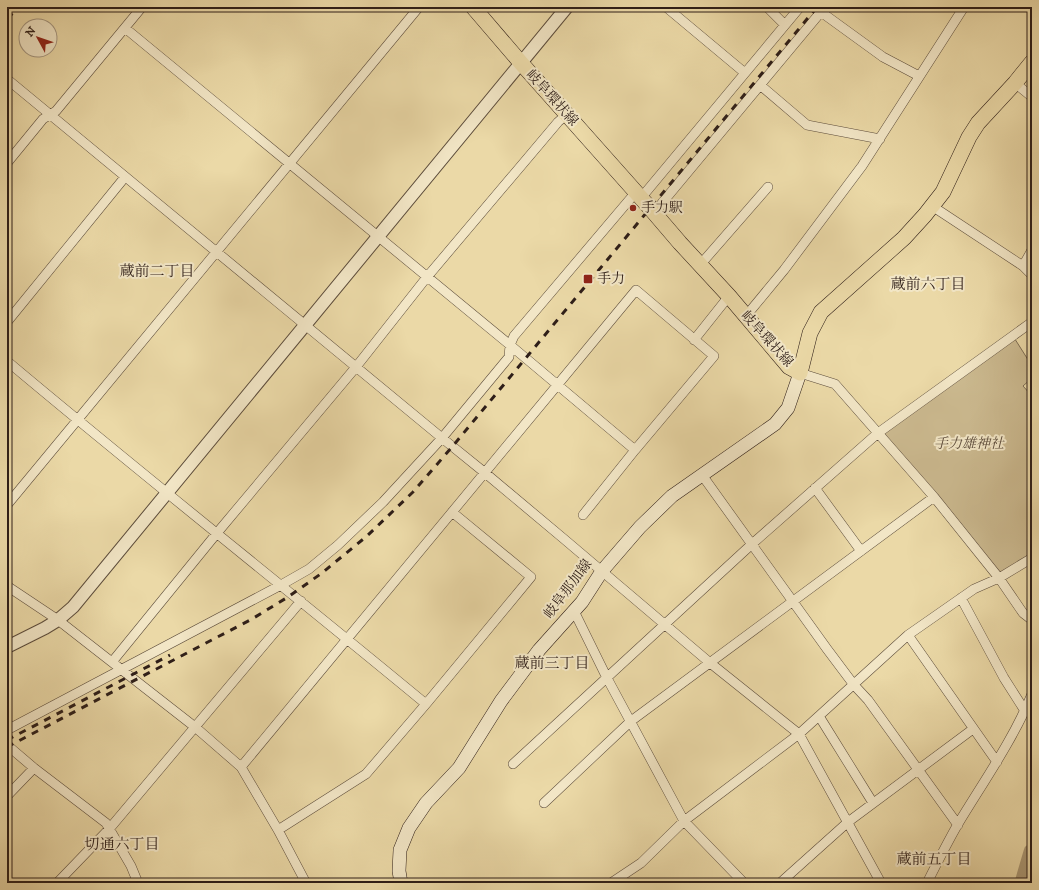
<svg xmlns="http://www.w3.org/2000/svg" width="1039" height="890" font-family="'IM FELL DW Pica','Noto Serif JP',serif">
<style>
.green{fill:#cbb98f;stroke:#7c6c54}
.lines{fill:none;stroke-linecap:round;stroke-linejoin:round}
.river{stroke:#ab9976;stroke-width:17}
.minor-casing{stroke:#5d4d3c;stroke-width:10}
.tertiary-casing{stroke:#5d4d3c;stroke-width:14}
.secondary-casing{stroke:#2e1e18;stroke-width:14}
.primary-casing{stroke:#2e1e18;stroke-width:16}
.minor{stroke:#f2e6c6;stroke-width:9}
.tertiary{stroke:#f2e6c6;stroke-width:12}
.secondary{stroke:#f2e6c6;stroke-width:13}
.primary{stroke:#ebd9a7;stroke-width:15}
.rail{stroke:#2e1e18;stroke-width:3;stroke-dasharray:7 7;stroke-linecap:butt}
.poi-dot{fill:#8f2418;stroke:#f2e6c6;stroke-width:1.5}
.labels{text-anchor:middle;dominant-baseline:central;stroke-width:4;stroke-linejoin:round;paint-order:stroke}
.street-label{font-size:14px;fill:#2e1e18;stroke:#f2e6c6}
.poi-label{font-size:14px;fill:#2e1e18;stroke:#f2e6c6;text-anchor:start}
.park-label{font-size:14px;font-style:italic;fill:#5d4c3c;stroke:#f2e6c6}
.neighbourhood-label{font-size:15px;fill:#2e1e18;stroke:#f2e6c6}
</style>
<rect width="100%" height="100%" fill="#ebd9a7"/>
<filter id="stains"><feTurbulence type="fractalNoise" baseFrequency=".005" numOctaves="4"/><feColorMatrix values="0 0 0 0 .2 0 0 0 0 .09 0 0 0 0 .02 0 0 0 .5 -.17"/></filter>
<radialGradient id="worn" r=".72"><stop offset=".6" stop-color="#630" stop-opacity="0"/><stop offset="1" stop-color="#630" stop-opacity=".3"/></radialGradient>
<!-- green -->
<path class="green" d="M1013 336 1032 366V378L1023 386 1032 396V558L999 578 878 433Z"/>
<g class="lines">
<!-- river -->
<path class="river" d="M1023 883 1032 852"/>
<!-- minor casing -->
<g class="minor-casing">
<path id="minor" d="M666 7 745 73
M767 7 785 25
M821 12 883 57 919 76
M125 28 510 345 635 450
M7 79 442 438 484 472 564 539 709 662 799 734 881 883
M1015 83 1032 97
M760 85 807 125 880 139
M7 163 43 119 56 111 142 7
M641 198 800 7
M932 206 1023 266 1032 275
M655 214 662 203 825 7
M700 265 768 187
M1023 266 1032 250
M746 316 784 270 862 166 964 7
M7 322 125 177
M694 340 729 296
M7 361C145 477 287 589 426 704
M800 373 835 384 934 497 999 578 1023 613 1032 620
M702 475 827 649 854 685 868 700 958 825
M815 488 861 551
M7 505 419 7
M7 586 58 620 195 727 241 767 278 830 306 883
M961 598 1004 678 1025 711
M574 611 607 678 684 821 744 883
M908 635 997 762
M112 662 217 533 356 367 427 277 558 122 567 114
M819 716 873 803
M7 730 281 585 309 569 338 545 383 502 442 438 509 357 510 345 514 336 636 192
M7 745 34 768 106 823 131 866 138 883
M513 764 752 544 878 433 1032 322
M241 767 636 290 714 356 635 450 583 515
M7 796 34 768
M544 803 631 721 934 497
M278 830 366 774 426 704 531 577 452 512
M57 883 110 828 301 601
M611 883 641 863 684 821 799 734 908 635 974 589 999 578 1032 558
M780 883 848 822 973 729
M927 883C937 863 947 843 958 824 984 781 1013 740 1032 694"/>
</g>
<!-- tertiary casing -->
<g class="tertiary-casing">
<path id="tertiary" d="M7 647 45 628 58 620 73 607 567 7"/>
</g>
<!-- secondary casing -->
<g class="secondary-casing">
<path id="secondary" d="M401 883 399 871 400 850 409 828 426 803 459 768 501 701 539 650 582 602 602 571 640 527 672 496 775 424 788 408 800 373"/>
</g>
<!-- primary casing -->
<g class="primary-casing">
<path id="primary" d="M473 7 521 63 650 208 680 243 729 296 789 367 800 373 810 333 821 312 904 238 925 215 943 192 969 137 978 123 1015 83 1032 62"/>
</g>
<!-- minor -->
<use href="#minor" class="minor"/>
<!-- tertiary -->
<use href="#tertiary" class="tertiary"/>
<!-- secondary -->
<use href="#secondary" class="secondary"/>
<!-- primary -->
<use href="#primary" class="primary"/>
<!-- rail -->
<path class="rail" d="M7 18 21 7
M7 740 170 655
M7 747 252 619 288 597 322 573 367 536 413 492 452 447 817 7"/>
</g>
<!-- markers -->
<g class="poi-dot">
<circle cx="633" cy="208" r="4"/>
<rect x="583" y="274" width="10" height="10" rx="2"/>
</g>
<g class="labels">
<!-- street labels -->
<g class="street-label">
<text transform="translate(552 98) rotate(48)">岐阜環状線</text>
<text transform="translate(767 339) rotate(48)">岐阜環状線</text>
<text transform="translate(568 589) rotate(-53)">岐阜那加線</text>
</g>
<!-- poi labels -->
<g class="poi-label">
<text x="641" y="208">手力駅</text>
<text x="597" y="279">手力</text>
</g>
<!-- park labels -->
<g class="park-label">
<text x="969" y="444">手力雄神社</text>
</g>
<!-- neighbourhood labels -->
<g class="neighbourhood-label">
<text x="157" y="271">蔵前二丁目</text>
<text x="928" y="284">蔵前六丁目</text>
<text x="552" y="663">蔵前三丁目</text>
<text x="122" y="844">切通六丁目</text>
<text x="934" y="859">蔵前五丁目</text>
</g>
</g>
<!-- margin -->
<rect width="1039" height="890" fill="none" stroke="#ebd9a7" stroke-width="24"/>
<rect x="8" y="8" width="1023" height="874" fill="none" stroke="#2e1e18" stroke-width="2"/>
<rect x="12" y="12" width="1015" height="866" fill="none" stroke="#2e1e18"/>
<!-- north arrow -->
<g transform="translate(38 38) rotate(310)"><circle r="19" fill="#f2e6c6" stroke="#a49680"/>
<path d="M0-3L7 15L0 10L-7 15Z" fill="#8f2418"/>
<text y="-6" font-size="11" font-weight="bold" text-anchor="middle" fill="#2e1e18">N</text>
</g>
<rect width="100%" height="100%" filter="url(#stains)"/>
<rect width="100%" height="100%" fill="url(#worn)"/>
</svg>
